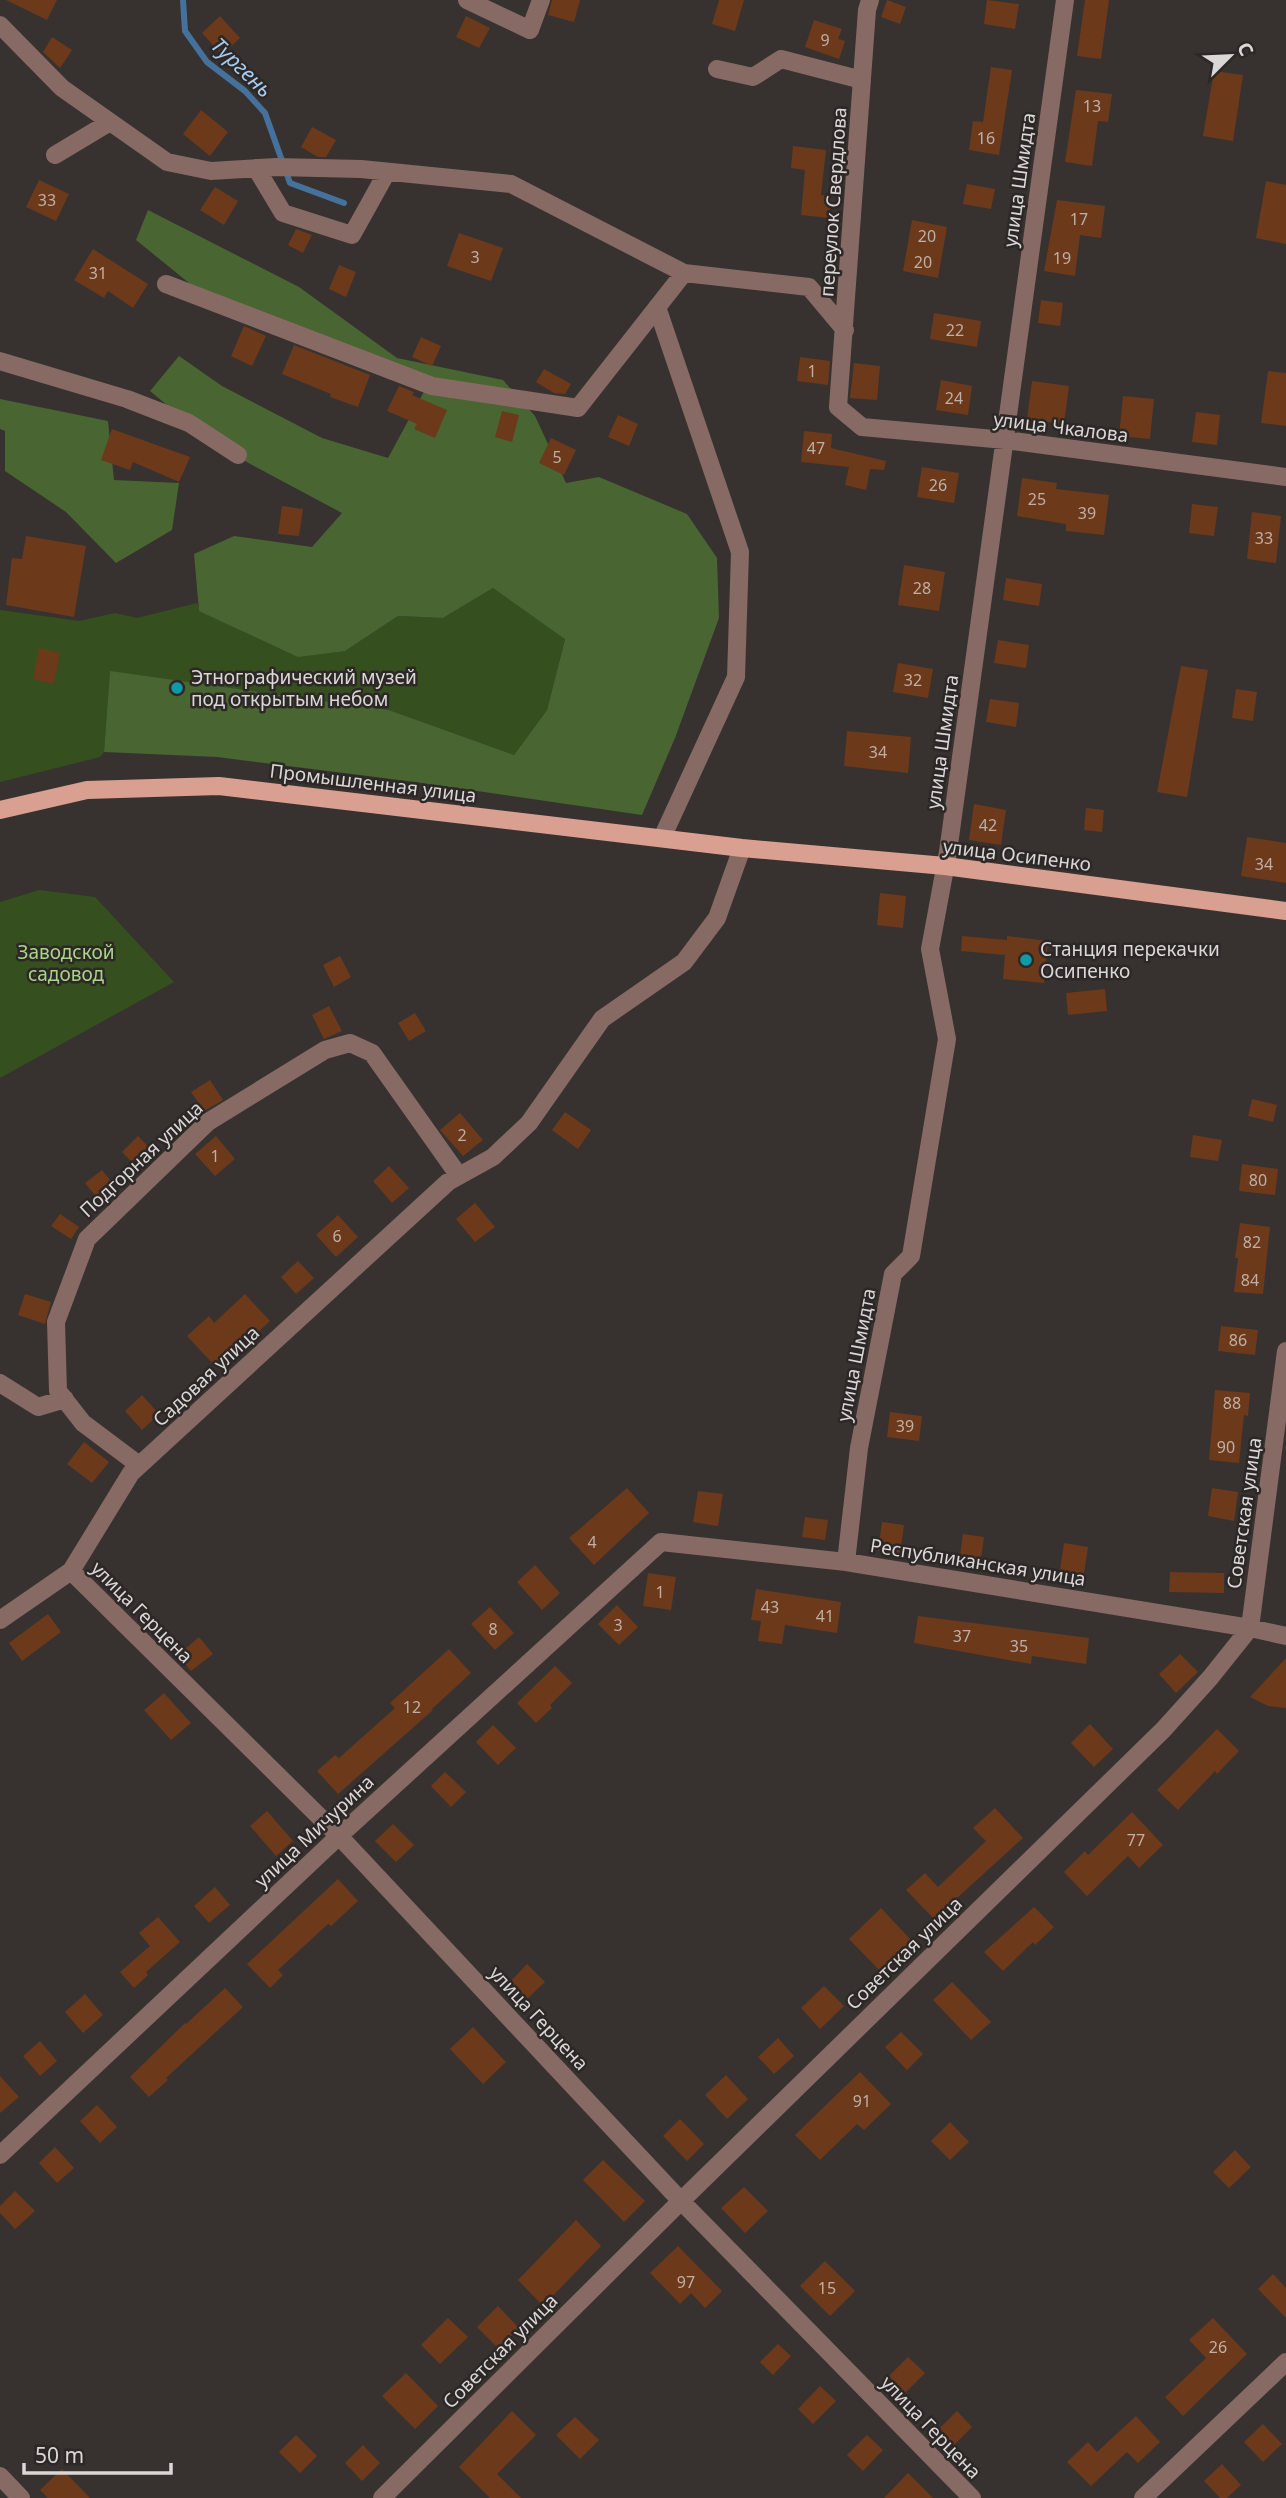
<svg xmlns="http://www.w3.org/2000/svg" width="1286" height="2498" font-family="'Noto Sans',sans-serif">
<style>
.green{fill:#35501e}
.forest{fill:#486532}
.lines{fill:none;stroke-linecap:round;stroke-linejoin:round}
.stream{stroke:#45729d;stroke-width:6}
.building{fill:#6c391b}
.minor{stroke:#876a63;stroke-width:18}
.major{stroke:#d9a091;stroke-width:18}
.culture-dot{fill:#0f9aa8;stroke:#2d2826;stroke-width:2.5}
.labels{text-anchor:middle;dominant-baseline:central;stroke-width:5;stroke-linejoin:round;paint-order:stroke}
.number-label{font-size:16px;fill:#beb0a7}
.street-label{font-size:19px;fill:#dad7d6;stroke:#2d2826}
.poi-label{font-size:19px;fill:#dad7d6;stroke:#2d2826;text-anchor:start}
.park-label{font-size:19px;fill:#a8d587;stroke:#2d2826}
.water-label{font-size:21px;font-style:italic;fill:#a5ccf3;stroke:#2d2826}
</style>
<rect width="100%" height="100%" fill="#373230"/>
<!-- green -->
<path class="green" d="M493 588 565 638 547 710 514 755 389 710 110 672 104 752 100 757 0 782V610L79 621 115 613 137 618 197 603 200 611 345 651 398 616 443 618Z
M39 890 95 897 174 982 0 1078V902Z"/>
<!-- forest -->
<path class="forest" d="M148 210 299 287 397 358 503 380 535 416 566 483 599 477 687 514 717 558 719 618 675 738 642 815 415 782 217 757 104 752 110 671 389 710 514 755 547 710 565 639 493 588 443 618 398 616 345 651 298 657 199 611 194 554 234 536 312 547 342 513 215 445 150 391 179 356 222 386 322 438 388 458 427 386 205 296 136 240Z
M0 399 108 421 114 480 179 483 172 530 116 563 66 512 5 471V431L0 429Z"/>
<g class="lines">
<!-- stream -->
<path class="stream" d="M183 0 185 31 207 62 245 91 265 113 290 183 344 203"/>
</g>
<!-- building -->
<path class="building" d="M6 0H57L47 20Z
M552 0H580L574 22 548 15Z
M719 0H744L735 31 712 24Z
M887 0 906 7 900 24 881 17Z
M987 0 1019 4 1015 29 984 24Z
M1085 0H1109L1101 59 1077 56Z
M220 16 240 38 222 55 202 33Z
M466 16 490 28 479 48 456 37Z
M814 20 842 29 838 39 845 41 839 59 805 47Z
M52 37 72 50 60 68 43 52Z
M991 67 1012 70 999 155 969 150 973 121 983 122Z
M1214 71 1243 75 1233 141 1203 136Z
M1076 90 1112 94 1108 122 1098 121 1092 166 1065 162Z
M201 110 228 132 210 156 183 134Z
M312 127 336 140 326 157H318L301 147Z
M793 146 826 150 821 195 831 196 829 218 801 215 805 170 791 168Z
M39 180 69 194 56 221 26 207Z
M1266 181 1286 185V244L1256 238Z
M967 184 995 189 991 209 963 204Z
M215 187 238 201 224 225 200 210Z
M1057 200 1105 206 1101 238 1080 235 1075 276 1044 271Z
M912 220 947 227 938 278 903 271Z
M296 229 312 235 303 253 288 245Z
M459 233 503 248 491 281 447 266Z
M93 249 148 284 133 308 108 291 104 298 74 280Z
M339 265 356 272 346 297 329 289Z
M1041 300 1063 303 1060 326 1038 323Z
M934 313 981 321 977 347 930 339Z
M244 326 266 336 252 366 231 356Z
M421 337 441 346 432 366 412 357Z
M294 345 370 375 358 407 330 397 331 394 282 374Z
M800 357 830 361 828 385 797 381Z
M854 363 880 366 877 400 850 398Z
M544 369 571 384 565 394 554 393 536 382Z
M1268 371 1286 373V426L1261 423Z
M941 380 972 386 968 415 936 410Z
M1032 381 1069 386 1064 424 1027 419Z
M399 386 414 392 412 395 447 410 435 438 414 429 417 424 387 411Z
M1123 396 1154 399 1150 439 1119 436Z
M502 411 519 415 512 442 495 437Z
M1196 412 1220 415 1217 445 1192 442Z
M618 415 638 424 629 446 608 437Z
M112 429 190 457 179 482 133 462 130 470 101 460Z
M804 431 832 434 831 448 886 461 884 470 870 469 866 490 845 485 849 467 801 462Z
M551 438 576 450 564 475 539 463Z
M922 467 959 473 954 503 917 497Z
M1022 478 1057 483 1056 489 1109 495 1104 535 1066 531V524L1017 516Z
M1192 504 1218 507 1214 536 1189 533Z
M282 506 303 509 299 536 278 534Z
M1252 512 1281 516 1276 563 1247 559Z
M26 536 86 546 74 617 6 605 12 558 22 559Z
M904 565 945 572 939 611 898 605Z
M1006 578 1042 584 1039 606 1003 600Z
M998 640 1029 645 1026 668 994 663Z
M39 648 60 653 54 684 33 679Z
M898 663 933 669 928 698 893 692Z
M1181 666 1208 670 1187 797 1157 792Z
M1236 689 1257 692 1253 721 1232 718Z
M990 699 1019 703 1016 727 986 722Z
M847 731 911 737 908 773 844 766Z
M974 804 1006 810 1001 845 969 840Z
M1086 808 1104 810 1102 832 1084 830Z
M1247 837 1286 843V883L1241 876Z
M880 893 906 896 903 928 877 925Z
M962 936 1007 940V936L1048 941 1044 983 1003 979 1005 955 961 951Z
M340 956 351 977 334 987 323 965Z
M1105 989 1107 1011 1068 1015 1066 993Z
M329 1006 342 1031 324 1039 312 1015Z
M415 1013 426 1031 409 1041 398 1023Z
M210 1080 223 1100 204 1111 191 1092Z
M1252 1099 1277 1105 1273 1122 1248 1116Z
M565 1112 591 1130 578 1149 552 1130Z
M460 1113 483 1140 463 1156 440 1130Z
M1193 1135 1222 1140 1218 1161 1190 1157Z
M138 1136 157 1156 141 1171 122 1152Z
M216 1136 235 1159 215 1176 195 1154Z
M1242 1164 1278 1169 1275 1195 1239 1191Z
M389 1166 409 1188 392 1203 373 1181Z
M102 1170 118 1190 102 1204 85 1183Z
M475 1203 495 1227 475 1242 456 1219Z
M60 1214 79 1227 71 1239 51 1226Z
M338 1215 358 1237 336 1257 316 1235Z
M1240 1223 1270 1227 1263 1294 1234 1292 1238 1258H1235Z
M298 1261 314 1278 296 1294 281 1277Z
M25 1294 51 1302 45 1324 18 1315Z
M245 1294 270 1321 252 1338 248 1333 214 1365 187 1336 209 1316 214 1323Z
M1221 1326 1258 1330 1255 1355 1218 1351Z
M1215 1390 1250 1393 1248 1416 1244 1415 1239 1463 1209 1460Z
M142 1395 159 1414 142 1430 125 1411Z
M890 1412 922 1416 919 1441 887 1437Z
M84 1442 109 1462 92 1483 67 1464Z
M627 1488 649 1513 594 1565 569 1538Z
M1212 1488 1238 1492 1234 1521 1208 1516Z
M698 1491 723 1494 718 1526 693 1522Z
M805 1517 828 1520 825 1540 802 1537Z
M882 1522 904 1525 900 1554 878 1551Z
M963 1534 984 1537 980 1566 959 1563Z
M1064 1543 1088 1547 1083 1580 1059 1577Z
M535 1565 560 1593 542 1610 517 1582Z
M1170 1572 1224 1573V1593L1169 1592Z
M648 1573 676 1577 671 1610 643 1606Z
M756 1589 841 1602 837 1633 785 1625 782 1644 758 1641 761 1621 751 1620Z
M617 1605 638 1627 619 1645 598 1624Z
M490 1607 514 1633 495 1650 471 1624Z
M48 1614 61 1632 22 1661 9 1643Z
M918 1616 1089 1638 1086 1664 1032 1656 1031 1664 914 1643Z
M199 1637 213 1654 191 1671 178 1655Z
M449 1649 471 1673 432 1709 433 1710 338 1794 317 1771 335 1755 339 1758 395 1708 390 1703Z
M1180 1654 1198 1672 1176 1693 1159 1674Z
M1286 1658V1708L1268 1706 1250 1697Z
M555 1666 572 1683 550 1705 552 1708 536 1723 517 1703Z
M164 1693 191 1723 171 1740 144 1710Z
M1090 1724 1113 1749 1094 1767 1071 1743Z
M493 1725 516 1748 498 1765 476 1742Z
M1217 1729 1239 1751 1217 1774 1215 1771 1178 1810 1157 1790Z
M445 1772 466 1792 451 1807 431 1786Z
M995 1808 1023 1838 934 1919 906 1890 925 1873 938 1887 986 1841 973 1828Z
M267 1811 293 1841 276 1856 250 1826Z
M1132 1812 1163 1845 1139 1868 1128 1856 1087 1896 1064 1872 1085 1851 1088 1855Z
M393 1824 414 1845 396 1862 375 1841Z
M338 1879 358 1901 331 1926 328 1924 278 1970 283 1975 270 1988 247 1964Z
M215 1887 230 1905 209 1923 194 1906Z
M1034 1907 1054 1927 1035 1945 1033 1942 1003 1971 984 1952Z
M881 1908 912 1941 880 1971 849 1939Z
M158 1917 180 1942 146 1972 148 1975 134 1988 120 1972 150 1946 139 1933Z
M527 1964 545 1982 525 2001 508 1984Z
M952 1982 991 2022 971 2040 933 2000Z
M824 1986 844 2006 820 2029 801 2008Z
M225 1988 243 2007 166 2078 168 2080 149 2097 130 2077 185 2023 186 2024Z
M85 1994 103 2015 83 2033 65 2012Z
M473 2027 506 2062 483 2084 450 2049Z
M901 2032 923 2054 907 2070 885 2047Z
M778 2038 794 2056 774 2074 758 2057Z
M40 2041 57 2061 40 2076 23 2056Z
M860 2072 891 2104 864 2130 857 2124 820 2160 795 2135Z
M726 2075 748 2099 727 2119 705 2095Z
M0 2076 19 2097 0 2113Z
M97 2105 117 2127 100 2143 80 2121Z
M680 2119 704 2144 687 2161 663 2136Z
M950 2122 969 2142 950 2160 931 2141Z
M55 2147 74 2168 57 2183 39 2163Z
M1235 2150 1251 2167 1229 2188 1213 2172Z
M603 2160 645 2201 624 2222 583 2180Z
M744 2187 768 2211 745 2233 721 2208Z
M15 2191 35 2211 15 2229 0 2213V2206Z
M576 2220 601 2246 543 2306 518 2280Z
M678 2246 722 2291 705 2308 691 2293 680 2304 650 2273Z
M825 2261 855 2291 830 2316 800 2286Z
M1273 2274 1286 2288V2318L1258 2289Z
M498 2306 519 2328 499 2349 477 2327Z
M448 2318 468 2337 440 2364 421 2345Z
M1213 2318 1247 2354 1183 2416 1165 2397 1206 2358 1189 2340Z
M778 2344 791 2356 773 2375 760 2362Z
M908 2357 925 2373 905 2393 889 2376Z
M406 2373 438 2406 415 2429 382 2396Z
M820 2386 836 2401 813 2424 798 2409Z
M512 2411 536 2435 497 2474 521 2498H490L459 2467Z
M957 2411 972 2427 953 2446 938 2430Z
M1136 2416 1160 2442 1138 2463 1127 2452 1091 2486 1067 2462 1088 2442 1097 2452Z
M575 2417 599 2440 580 2459 556 2435Z
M1263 2424 1282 2444 1263 2462 1244 2442Z
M296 2435 317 2456 300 2473 279 2452Z
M867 2435 883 2450 863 2471 847 2455Z
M363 2445 380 2463 362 2481 345 2463Z
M1222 2464 1241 2485 1227 2498H1220L1204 2481Z
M62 2469 90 2498H48L40 2490Z
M908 2473 933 2498H884Z"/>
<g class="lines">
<!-- minor -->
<path class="minor" d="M467 0 530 30 541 0
M870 0 867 10 838 407 862 427 1005 440 1286 477
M0 25 62 88 167 162 211 171 276 167 361 169 511 184 684 273 809 287 845 330
M717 69 753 77 781 59 862 80
M55 155 110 122
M256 168 283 213 352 235 387 172
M166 284 432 386 578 408 684 273
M657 307 740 552 736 677 662 838
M0 361 127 399 189 423 238 455
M0 1383 38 1407 65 1399
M139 1465 83 1423 58 1391 56 1322 87 1239 208 1122 325 1050 350 1043 372 1053 459 1176
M846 1562 859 1448 893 1274 911 1256 947 1039 930 949 948 852 1065 0
M71 1571 339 1836 681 2201 972 2498
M0 1620 71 1571 131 1473 448 1182 493 1157 529 1123 602 1019 684 962 717 918 742 848
M0 2155 339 1836 661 1542 846 1562 1250 1628 1286 1636
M0 2476 21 2498
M382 2498 681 2201 1163 1730 1210 1678 1250 1628 1286 1351
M1143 2498 1286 2362"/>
<!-- major -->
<path class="major" d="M0 810 87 790 219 786 742 848 945 866 1286 911"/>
</g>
<!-- markers -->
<g class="culture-dot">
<circle cx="177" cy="688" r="7"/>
<circle cx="1026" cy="960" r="7"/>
</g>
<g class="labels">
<!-- number labels -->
<g class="number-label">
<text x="825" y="40">9</text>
<text x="1092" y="106">13</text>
<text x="986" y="138">16</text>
<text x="47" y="200">33</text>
<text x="1079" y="219">17</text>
<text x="927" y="236">20</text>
<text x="475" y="257">3</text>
<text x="1062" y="258">19</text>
<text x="923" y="262">20</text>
<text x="98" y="273">31</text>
<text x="955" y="330">22</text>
<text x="812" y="371">1</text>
<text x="954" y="398">24</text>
<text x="816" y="448">47</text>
<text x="557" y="457">5</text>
<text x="938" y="485">26</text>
<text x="1037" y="499">25</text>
<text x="1087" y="513">39</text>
<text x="1264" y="538">33</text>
<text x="922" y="588">28</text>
<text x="913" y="680">32</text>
<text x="878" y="752">34</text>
<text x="988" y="825">42</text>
<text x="1264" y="864">34</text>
<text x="462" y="1135">2</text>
<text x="215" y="1156">1</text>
<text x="1258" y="1180">80</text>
<text x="337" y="1236">6</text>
<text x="1252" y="1242">82</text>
<text x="1250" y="1280">84</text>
<text x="1238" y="1340">86</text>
<text x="1232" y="1403">88</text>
<text x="905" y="1426">39</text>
<text x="1226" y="1447">90</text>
<text x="592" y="1542">4</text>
<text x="660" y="1592">1</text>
<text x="770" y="1607">43</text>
<text x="825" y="1616">41</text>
<text x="618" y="1625">3</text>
<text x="493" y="1629">8</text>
<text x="962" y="1636">37</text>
<text x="1019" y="1646">35</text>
<text x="412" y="1707">12</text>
<text x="1136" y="1840">77</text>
<text x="862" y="2101">91</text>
<text x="686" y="2282">97</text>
<text x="827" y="2288">15</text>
<text x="1218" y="2347">26</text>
</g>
<!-- street labels -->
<g class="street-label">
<text transform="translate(1019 180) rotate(-82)">улица Шмидта</text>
<text transform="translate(833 202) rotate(-86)">переулок Свердлова</text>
<text transform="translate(1061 427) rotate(7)">улица Чкалова</text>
<text transform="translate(942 742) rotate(-82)">улица Шмидта</text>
<text transform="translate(373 783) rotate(7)">Промышленная улица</text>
<text transform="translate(1017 855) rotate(7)">улица Осипенко</text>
<text transform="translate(141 1159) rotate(-43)">Подгорная улица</text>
<text transform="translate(856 1355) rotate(-79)">улица Шмидта</text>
<text transform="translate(206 1376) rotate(-43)">Садовая улица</text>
<text transform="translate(1244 1513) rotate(-82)">Советская улица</text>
<text transform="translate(978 1562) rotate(9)">Республиканская улица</text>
<text transform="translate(142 1612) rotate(45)">улица Герцена</text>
<text transform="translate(314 1831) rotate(-43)">улица Мичурина</text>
<text transform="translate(904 1953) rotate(-44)">Советская улица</text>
<text transform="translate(539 2018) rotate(47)">улица Герцена</text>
<text transform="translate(500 2351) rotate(-45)">Советская улица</text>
<text transform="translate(931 2427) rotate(46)">улица Герцена</text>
</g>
<!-- poi labels -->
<g class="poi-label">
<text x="191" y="677">Этнографический музей<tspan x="191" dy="22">под открытым небом</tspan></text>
<text x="1040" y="949">Станция перекачки<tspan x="1040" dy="22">Осипенко</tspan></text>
</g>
<!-- park labels -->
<g class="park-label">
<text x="66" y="952">Заводской<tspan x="66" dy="22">садовод</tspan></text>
</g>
<!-- water labels -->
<g class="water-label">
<text transform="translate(242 67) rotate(44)">Тургень</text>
</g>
</g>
<!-- north arrow -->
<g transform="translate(1230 56) rotate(66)" stroke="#2d2826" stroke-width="5" paint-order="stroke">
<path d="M0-5L12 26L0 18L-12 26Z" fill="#dad7d6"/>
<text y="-10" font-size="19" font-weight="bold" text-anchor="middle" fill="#dad7d6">С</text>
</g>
<!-- scale -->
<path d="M24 2463v10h147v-10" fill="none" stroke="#dad7d6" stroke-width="3.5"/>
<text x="35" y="2463" font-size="21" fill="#dad7d6" stroke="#2d2826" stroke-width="5" paint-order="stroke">50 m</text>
</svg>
